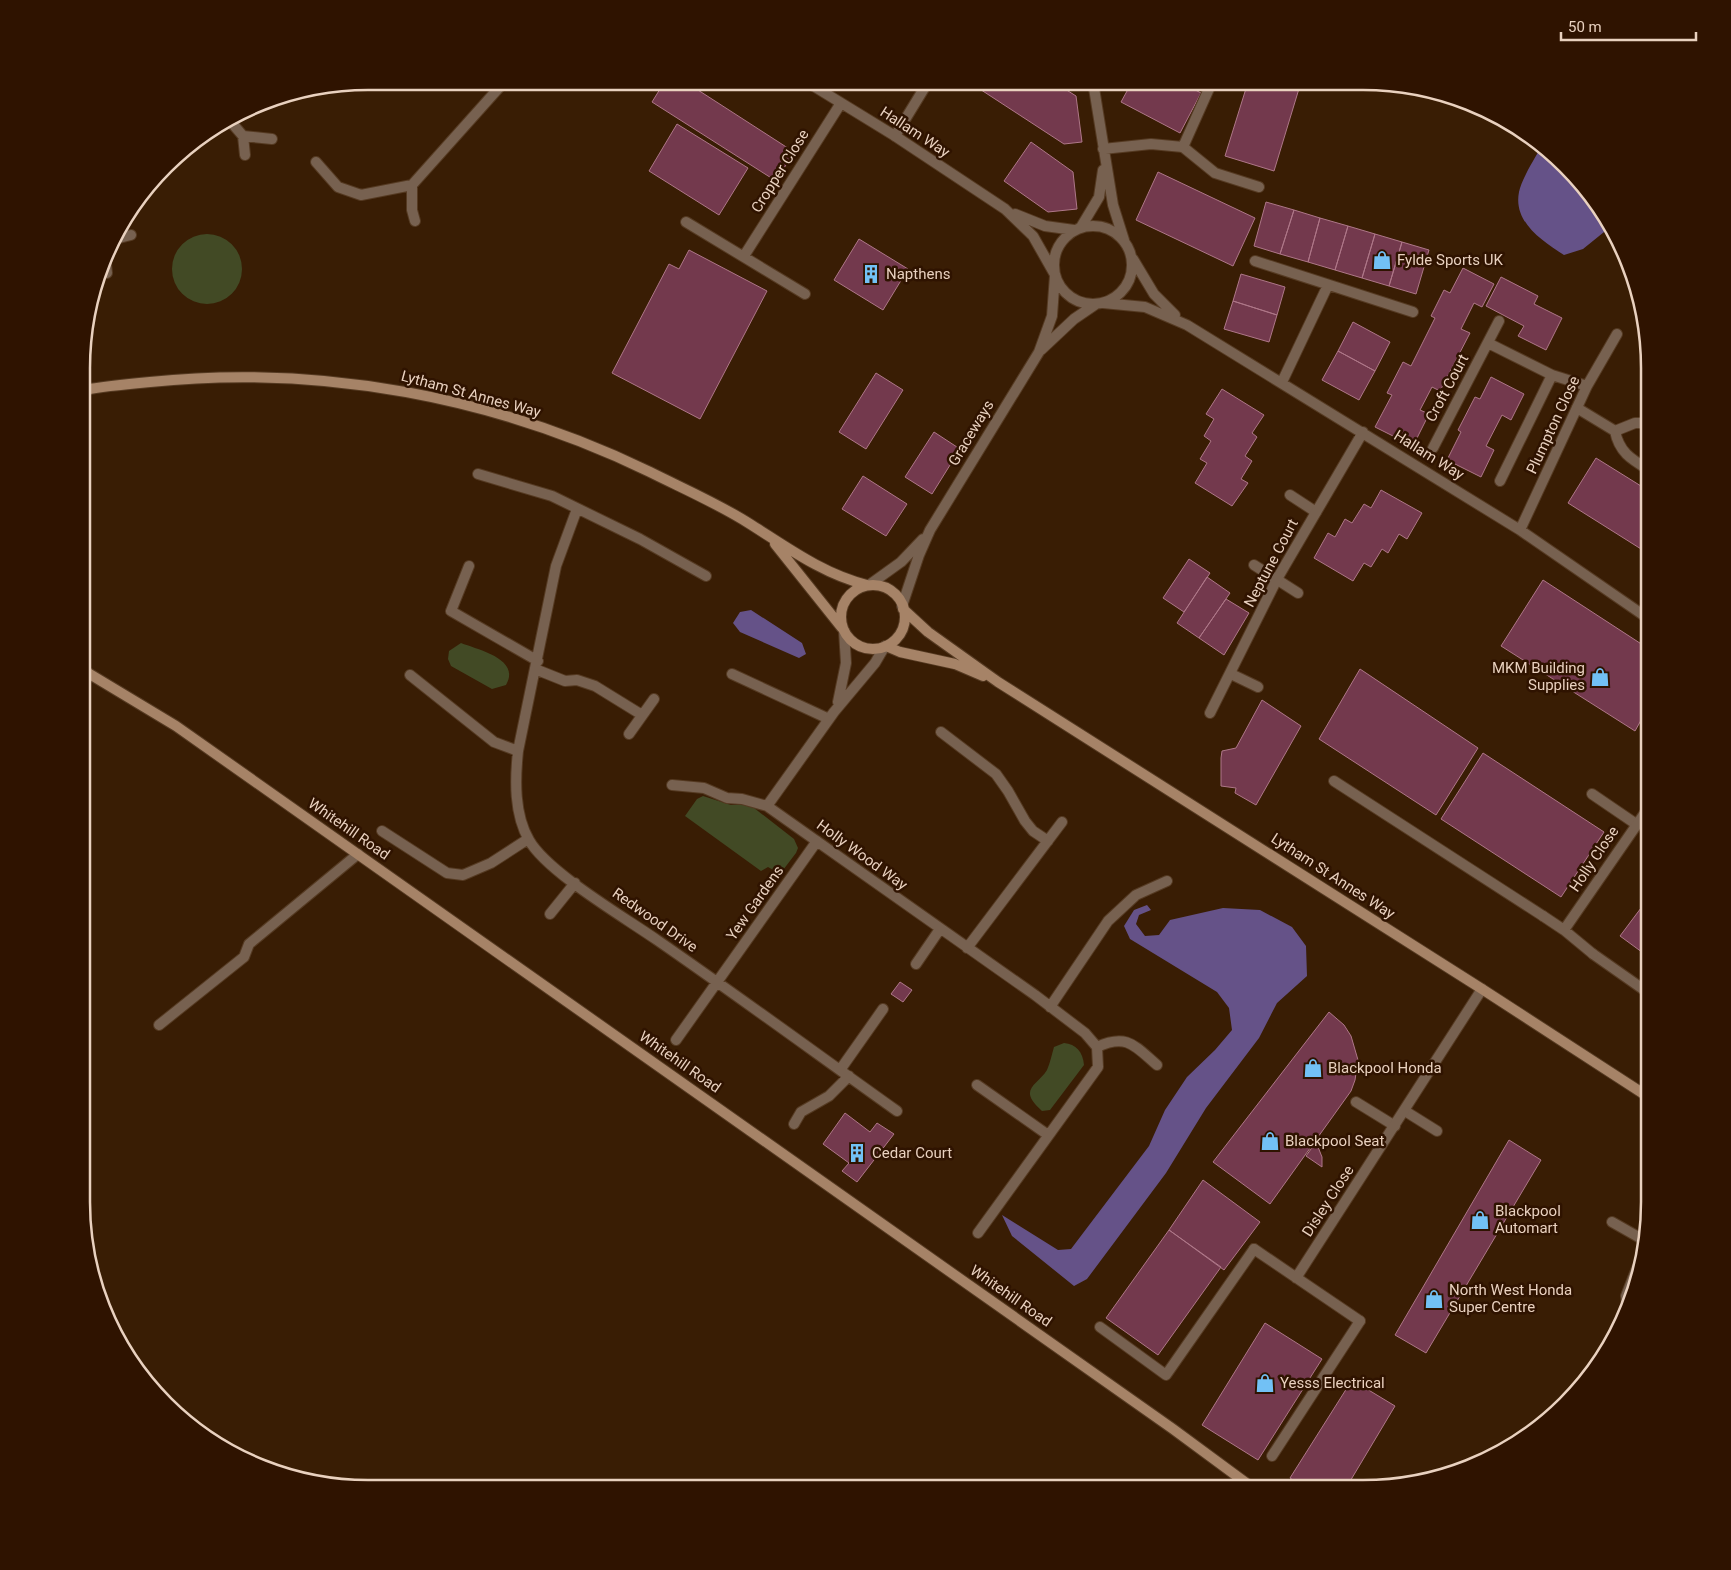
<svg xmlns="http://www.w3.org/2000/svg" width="1731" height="1570" font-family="Roboto,sans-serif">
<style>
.green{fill:#424a25}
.water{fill:#655288}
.building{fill:#73394d;stroke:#ae7788}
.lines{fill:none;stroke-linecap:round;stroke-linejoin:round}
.lane-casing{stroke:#553a22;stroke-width:12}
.street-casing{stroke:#553a22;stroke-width:12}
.secondary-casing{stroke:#553a22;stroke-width:12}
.lane{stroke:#776150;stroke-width:10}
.street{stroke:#776150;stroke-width:10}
.secondary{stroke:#a68367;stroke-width:10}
.labels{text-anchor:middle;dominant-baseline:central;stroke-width:5;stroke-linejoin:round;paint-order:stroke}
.street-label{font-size:15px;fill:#e9d1bf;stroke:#2f1300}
.poi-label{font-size:15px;fill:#e9d1bf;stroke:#2f1300;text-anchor:start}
.rim{fill:none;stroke:#e9d1bf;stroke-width:2.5}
</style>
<rect width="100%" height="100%" fill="#391d04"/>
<!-- green -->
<path class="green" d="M172 269a35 35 0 1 1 70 0a35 35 0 1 1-70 0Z
M461 643C479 650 521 659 506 685L492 689 451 666 448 659 449 651Z
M703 796 731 805 749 804 794 839 798 848 796 853 780 874 768 867 761 871 685 816 697 799Z
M1064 1043C1076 1044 1083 1052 1084 1065L1050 1110 1042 1111C1017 1089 1037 1086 1047 1070 1050 1063 1052 1054 1054 1047Z"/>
<!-- water -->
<path class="water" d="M1540 149 1578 179 1609 228 1583 249 1564 255C1542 241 1513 222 1519 192 1521 181 1534 159 1540 149Z
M751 610 802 643 806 654 799 658 740 632 733 623 740 612Z
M1147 905 1151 910 1139 915 1136 924 1145 936 1159 935 1170 920 1223 908 1260 910 1292 927 1306 946 1307 976 1277 1003 1259 1038 1206 1108 1166 1173 1087 1279 1074 1286 1012 1236 1002 1215 1058 1250 1071 1249 1149 1146 1165 1110 1187 1077 1215 1050 1232 1030 1229 1008 1217 992 1130 939 1124 926 1134 910Z"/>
<!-- building -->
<path class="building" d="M665 81H684L794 152 776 181 652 102Z
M969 82H1054L1076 96 1082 142 1064 144Z
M1132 82H1180L1201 93 1180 133 1121 102Z
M1248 82H1301L1274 171 1225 156Z
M677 124 748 168 719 215 649 171Z
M1031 142 1073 172 1077 209 1048 212 1004 181Z
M1158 172 1255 218 1233 266 1136 220Z
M1266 202 1294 210 1280 254 1254 246Z
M1294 210 1320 218 1308 262 1280 254Z
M1320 218 1348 226 1335 270 1308 262Z
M1348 226 1375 234 1362 278 1335 270Z
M1375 234 1402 242 1389 286 1362 278Z
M859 239 908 269 883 310 834 280Z
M1402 242 1429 250 1416 294 1389 286Z
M689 250 767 291 700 419 612 373 669 264 679 269Z
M1463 268 1494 284 1482 307 1474 303 1461 329 1470 333 1440 391 1432 387 1420 410 1429 414 1413 446 1375 427 1392 395 1387 393 1403 362 1411 366 1435 318 1431 316 1444 290 1450 293Z
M1241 274 1285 287 1277 315 1233 301Z
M1501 277 1538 296 1534 304 1562 318 1546 350 1518 336 1524 326 1486 306Z
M1233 301 1277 315 1269 342 1224 329Z
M1353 322 1390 342 1375 371 1338 351Z
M1338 351 1375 371 1359 400 1322 380Z
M876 373 903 390 866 449 839 432Z
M1491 377 1524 394 1511 420 1502 415 1486 446 1494 450 1481 477 1447 460 1461 432 1458 430 1475 397 1480 399Z
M1222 389 1264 415 1252 433 1257 437 1245 456 1252 461 1241 479 1248 483 1232 506 1195 483 1207 463 1200 459 1211 441 1204 436 1214 419 1206 414Z
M934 432 960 449 932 494 905 477Z
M1596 458 1649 491V554L1568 503Z
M863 476 907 504 886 536 842 509Z
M1381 490 1422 513 1407 539 1399 534 1388 553 1382 549 1371 567 1364 563 1353 581 1314 558 1328 533 1335 537 1345 519 1352 523 1364 504 1371 508Z
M1189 559 1210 573 1184 612 1163 598Z
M1207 577 1230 593 1199 638 1177 623Z
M1543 580 1649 649V706L1635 731 1501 646Z
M1226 599 1249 613 1224 655 1199 638Z
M1360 669 1478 748 1436 815 1319 739Z
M1262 700 1301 726 1256 805 1235 793 1236 788 1221 786V758L1222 751 1236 748Z
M1483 753 1604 832 1561 897 1441 819Z
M1650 896V958L1620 936Z
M900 982 912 990 903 1002 891 994Z
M1329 1012 1344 1025 1351 1036 1358 1060 1355 1080 1351 1091 1270 1204 1213 1162Z
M845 1113 870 1132 877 1123 894 1134 857 1182 842 1171 849 1163 823 1144Z
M1509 1140 1541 1160 1426 1353 1395 1335Z
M1316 1142 1322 1157V1167L1306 1156Z
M1203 1180 1260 1222 1224 1270 1169 1230Z
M1169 1230 1221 1267 1158 1355 1106 1318Z
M1265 1323 1322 1359 1258 1460 1202 1425Z
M1352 1380 1395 1406 1346 1488H1306L1290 1478Z"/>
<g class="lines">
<!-- lane casing -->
<g class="lane-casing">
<path id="lane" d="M733 84 735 81
M895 136 928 82
M1183 147 1215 173 1259 187
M1577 408 1615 431C1619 452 1631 459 1649 470
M1615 431 1635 423H1649
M1290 495 1316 512
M1254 565 1298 593
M1231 674 1258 687
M1334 781 1543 916
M1592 794 1636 824
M1593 954 1650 994
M159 1025 244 957 249 944 358 854
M1356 1102 1395 1126
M1405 1111 1437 1131
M1612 1222 1642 1239
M1100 1327 1166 1375 1254 1249
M1272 1456 1360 1321"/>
</g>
<!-- street casing -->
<g class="street-casing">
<path id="street" d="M807 82 895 136 1005 209 1033 236 1054 273
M1093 82 1113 205 1124 240
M231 122 243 136 245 155
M243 136 272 139
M1103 149 1151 144 1183 147 1212 82
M316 162 338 187 361 195 412 185
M1015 214 1045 226 1074 230
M415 221 412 210V185L505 81
M686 222 805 294
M1054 265a39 39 0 1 1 78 0a39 39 0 1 1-78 0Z
M1081 227 1099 197 1103 170
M115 239 131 235
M744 256 841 103
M1133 259 1154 294 1175 315
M1255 261 1413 312
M106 264 107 273
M1103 303 1145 307 1187 325 1520 530 1649 619
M1488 343 1552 375 1587 386
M1041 350 1074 319 1096 304
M1282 382 1328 285
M1433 448 1499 321
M478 474 552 496 640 539 706 576
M1500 481 1552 375
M577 509 556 566 518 751C515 780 514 814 529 840 547 872 624 917 657 940 738 996 817 1054 897 1111
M1520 530 1587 386 1617 334
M469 566 451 611 538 661
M869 585 901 562 923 539
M902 606 919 555 930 530 1039 352 1052 316 1055 275
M885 646 875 663 834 712 767 806 1035 995 1085 1033 1097 1047 1098 1067 978 1233
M535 669 565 681 577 680 595 686 642 715
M732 674 829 719
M410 675 494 742 518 751
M838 702 846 663 844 631
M1210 713 1277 579 1363 432
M941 732 996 774 1008 791 1025 821 1033 831 1048 841
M629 734 654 699
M672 785 704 788 727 798 742 799 767 806
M382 831 447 873 463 875 491 863 528 839
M550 914 575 883
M1543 916 1564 930 1593 954
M1564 930 1649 807
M967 948 1062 822
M916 964 940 929
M1050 1007 1108 921 1136 895 1167 881
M676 1040 817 841
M1097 1047C1127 1033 1135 1046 1157 1065
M840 1070 883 1009
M977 1085 1048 1135
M794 1124 801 1112 829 1096 849 1076
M1254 1249 1360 1321
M1296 1278 1482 989
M1628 1312 1626 1296 1637 1268"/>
</g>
<!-- secondary casing -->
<g class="secondary-casing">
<path id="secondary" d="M84 390C105 386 128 384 150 382 321 364 496 397 650 472 684 489 719 504 750 524 788 548 823 574 867 585
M775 544 842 628
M841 617a32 32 0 1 1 64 0a32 32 0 1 1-64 0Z
M903 609 928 632 998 682 1482 989 1650 1098
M886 646 900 652 955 664 983 676
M83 670 176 726 1173 1429 1253 1488"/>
</g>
<!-- lane -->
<use href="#lane" class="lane"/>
<!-- street -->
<use href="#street" class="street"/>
<!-- secondary -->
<use href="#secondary" class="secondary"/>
</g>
<!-- icons -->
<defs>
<g id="shop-bare" transform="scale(1.5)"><path d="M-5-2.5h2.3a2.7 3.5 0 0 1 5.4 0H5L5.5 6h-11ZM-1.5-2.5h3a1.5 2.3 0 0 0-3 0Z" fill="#72c1f5" stroke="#2f1300" stroke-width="2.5" paint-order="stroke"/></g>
<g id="building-bare" transform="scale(1.5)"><path d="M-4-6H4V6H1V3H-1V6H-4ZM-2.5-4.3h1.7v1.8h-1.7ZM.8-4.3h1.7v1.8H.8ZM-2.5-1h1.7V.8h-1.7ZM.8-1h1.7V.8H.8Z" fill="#72c1f5" stroke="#2f1300" stroke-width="2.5" paint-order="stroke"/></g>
</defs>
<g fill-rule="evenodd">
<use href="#shop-bare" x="1382" y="260"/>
<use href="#building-bare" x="871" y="274"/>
<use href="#shop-bare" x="1600" y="677"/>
<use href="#shop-bare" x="1313" y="1068"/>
<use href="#shop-bare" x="1270" y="1141"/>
<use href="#building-bare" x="857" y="1153"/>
<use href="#shop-bare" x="1480" y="1220"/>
<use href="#shop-bare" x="1434" y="1299"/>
<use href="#shop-bare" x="1265" y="1383"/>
</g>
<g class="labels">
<!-- street labels -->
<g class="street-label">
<text transform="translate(915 132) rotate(33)">Hallam Way</text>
<text transform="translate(780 171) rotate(-58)">Cropper Close</text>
<text transform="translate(1447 388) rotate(-62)">Croft Court</text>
<text transform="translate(471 394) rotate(15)">Lytham St Annes Way</text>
<text transform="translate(1553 425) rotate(-65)">Plumpton Close</text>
<text transform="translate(971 433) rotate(-59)">Graceways</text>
<text transform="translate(1429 455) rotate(32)">Hallam Way</text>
<text transform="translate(1271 563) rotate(-62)">Neptune Court</text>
<text transform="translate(349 829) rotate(35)">Whitehill Road</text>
<text transform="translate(862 855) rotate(36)">Holly Wood Way</text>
<text transform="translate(1594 859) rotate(-56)">Holly Close</text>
<text transform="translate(1333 876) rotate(33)">Lytham St Annes Way</text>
<text transform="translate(755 903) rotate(-55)">Yew Gardens</text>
<text transform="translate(655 920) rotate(35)">Redwood Drive</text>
<text transform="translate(680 1062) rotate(35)">Whitehill Road</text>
<text transform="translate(1328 1201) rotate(-57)">Disley Close</text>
<text transform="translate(1011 1296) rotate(35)">Whitehill Road</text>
</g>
<!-- poi labels -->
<g class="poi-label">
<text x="1397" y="260">Fylde Sports UK</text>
<text x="886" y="274">Napthens</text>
<text x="1585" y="668" text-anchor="end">MKM Building<tspan x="1585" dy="17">Supplies</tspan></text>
<text x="1328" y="1068">Blackpool Honda</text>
<text x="1285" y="1141">Blackpool Seat</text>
<text x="872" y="1153">Cedar Court</text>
<text x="1495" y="1211">Blackpool<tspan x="1495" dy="17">Automart</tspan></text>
<text x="1449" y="1290">North West Honda<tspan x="1449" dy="17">Super Centre</tspan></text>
<text x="1280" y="1383">Yesss Electrical</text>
</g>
</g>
<!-- crop -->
<path d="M0 0H1731V1570H0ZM368 90H1363A278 278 0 0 1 1641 368V1202A278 278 0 0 1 1363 1480H368A278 278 0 0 1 90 1202V368A278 278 0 0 1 368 90Z" fill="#2f1300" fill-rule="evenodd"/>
<path class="rim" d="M368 90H1363A278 278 0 0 1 1641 368V1202A278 278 0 0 1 1363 1480H368A278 278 0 0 1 90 1202V368A278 278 0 0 1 368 90Z"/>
<!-- scale -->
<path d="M1561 32v8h135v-8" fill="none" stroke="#e9d1bf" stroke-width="2.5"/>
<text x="1568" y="32" font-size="15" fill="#e9d1bf" stroke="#2f1300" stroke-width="4" paint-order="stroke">50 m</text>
</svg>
